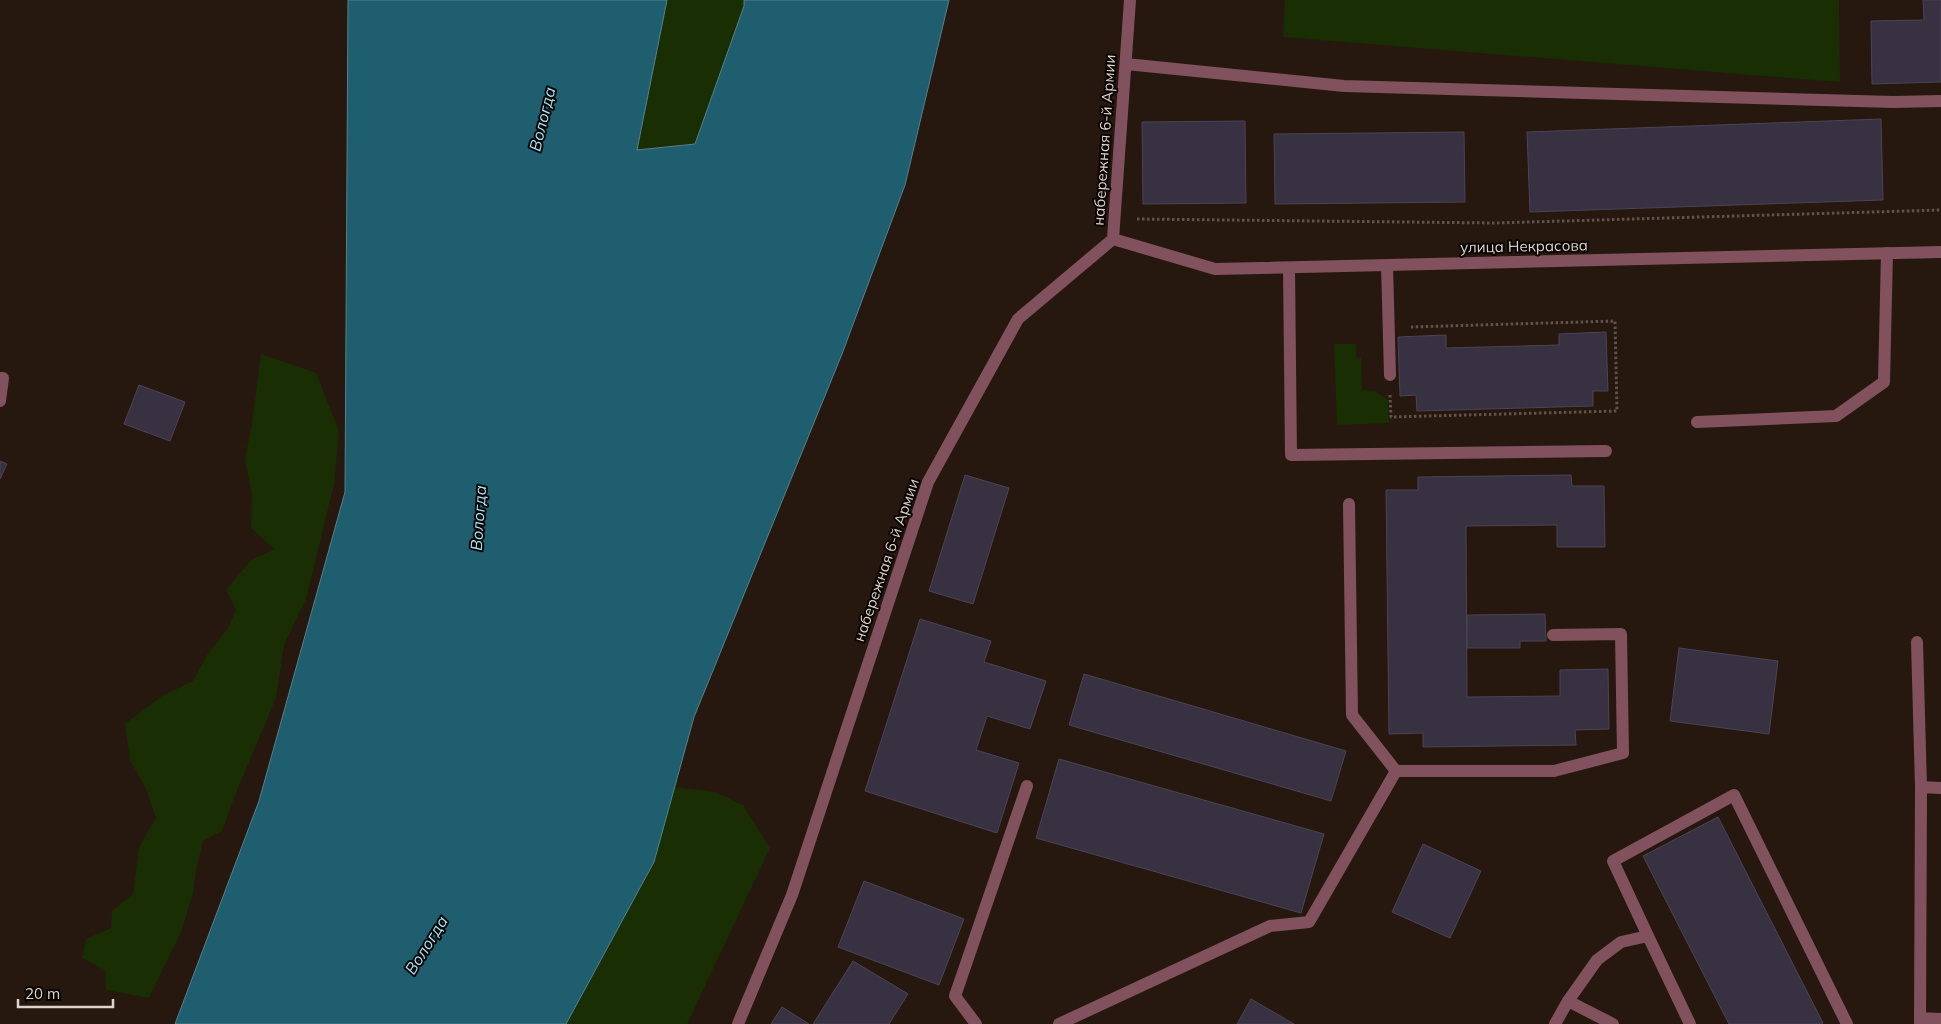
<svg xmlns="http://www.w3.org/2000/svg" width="1941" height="1024" font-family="Mulish,sans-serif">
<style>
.green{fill:#192e03}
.water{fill:#1e5e6f;stroke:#57818b}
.building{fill:#373141;stroke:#4a4455}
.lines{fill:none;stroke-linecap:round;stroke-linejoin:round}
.path{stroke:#60534a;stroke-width:3;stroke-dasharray:2.5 2.5;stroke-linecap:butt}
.service{stroke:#81515d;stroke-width:12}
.minor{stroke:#81515d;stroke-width:12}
.labels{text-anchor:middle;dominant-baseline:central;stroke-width:4;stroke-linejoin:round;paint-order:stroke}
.street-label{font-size:15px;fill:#ddd4cc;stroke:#0a0503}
.water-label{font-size:16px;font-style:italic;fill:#a5e5f9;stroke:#0a0503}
</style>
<rect width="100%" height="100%" fill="#26180e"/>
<!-- green -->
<path class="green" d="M667 0H744V6L695 144 636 150Z
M1285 0H1839L1840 82 1283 37Z
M1334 344H1356V357L1361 358 1362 390 1375 391 1388 400 1389 423 1337 425Z
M261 354 316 373 339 431 334 484 306 599 284 645 276 698 237 790 222 831 203 841 196 870 193 893 181 932 149 998 106 990 105 970 82 958 86 939 111 928 112 911 133 894 139 847 156 818 146 789 130 760 125 724 162 696 193 681 207 655 228 628 236 610 226 590 250 561 274 549 251 528 252 496 245 459 252 423Z
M674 787 715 792 743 805 770 848 687 1024H566L654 862Z"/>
<!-- water -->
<path class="water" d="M348 0H667L637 150 695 144 744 6V0H949L905 185 842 354 694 717 654 862 566 1024H175L259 801 345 492Z"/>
<!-- building -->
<path class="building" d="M1923 0H1941V82L1872 84 1871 21 1924 20Z
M1881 119 1883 200 1530 212 1527 132Z
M1245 121 1246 203 1143 204 1142 122Z
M1464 132 1465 202 1275 204 1274 134Z
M1606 332 1608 391H1593V406L1417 411 1416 395 1400 396 1398 337 1446 335V348L1559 345V334Z
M139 385 185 402 170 441 124 424Z
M0 461 7 464 0 479Z
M965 475 1009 488 973 604 929 591Z
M1571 475 1572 486H1604L1605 547H1557V525L1466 526 1467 697 1560 696V670L1608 669 1609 729 1575 730 1576 745 1423 747V733L1389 734 1386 490H1418V477Z
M1545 614 1546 641H1520V648H1467V615Z
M920 619 991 641 984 662 1046 681 1030 729 987 716 976 750 1019 763 997 833 865 791Z
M1679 648 1778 661 1769 734 1670 721Z
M1084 674 1346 751 1331 801 1069 725Z
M1059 759 1324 834 1301 913 1036 838Z
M1718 817 1823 1023 1821 1024H1729L1643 856Z
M1423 844 1481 871 1450 938 1392 912Z
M864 881 964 919 939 985 838 947Z
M853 961 908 994 889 1024H813Z
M1251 999 1294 1024H1237Z
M782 1007 809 1024H771Z"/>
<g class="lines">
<!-- path -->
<path class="path" d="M1137 219 1495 223 1941 210
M1390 395 1391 417 1617 411 1615 321 1411 327"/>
<!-- service -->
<path class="service" d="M1126 64 1344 86 1893 102 1941 101
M1387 265 1390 375
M1289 268 1291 455 1606 451
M0 378H3L0 401
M1697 422 1836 416 1884 382 1887 253
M1917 642 1921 787 1941 788
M1396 771H1554L1623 753 1621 634 1553 635
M1648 936 1613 861 1734 795 1847 1024
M1568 1001 1597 960 1621 942 1648 936 1690 1024
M1920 1018 1941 1019
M976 1024 955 996 1027 786
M1059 1024 1270 926 1309 922 1396 771 1352 715 1349 504
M1920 1024 1921 787"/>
<!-- minor -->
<path class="minor" d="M1113 239 1215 269 1941 252
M738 1024 792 895 928 482 1018 319 1113 239 1130 0
M1555 1024 1568 1001 1613 1024"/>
</g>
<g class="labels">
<!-- street labels -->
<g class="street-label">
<text transform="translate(1104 140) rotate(-86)">набережная 6-й Армии</text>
<text transform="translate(1524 246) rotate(-1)">улица Некрасова</text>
<text transform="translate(886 560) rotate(-71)">набережная 6-й Армии</text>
</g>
<!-- water labels -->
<g class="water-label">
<text transform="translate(542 119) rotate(-76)">Вологда</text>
<text transform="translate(478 518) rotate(-86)">Вологда</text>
<text transform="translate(426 945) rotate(-58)">Вологда</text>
</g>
</g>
<!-- scale -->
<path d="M18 999v8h95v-8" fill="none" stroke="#ddd4cc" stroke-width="2.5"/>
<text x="25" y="999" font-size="15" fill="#ddd4cc" stroke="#0a0503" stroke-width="4" paint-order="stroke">20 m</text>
</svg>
